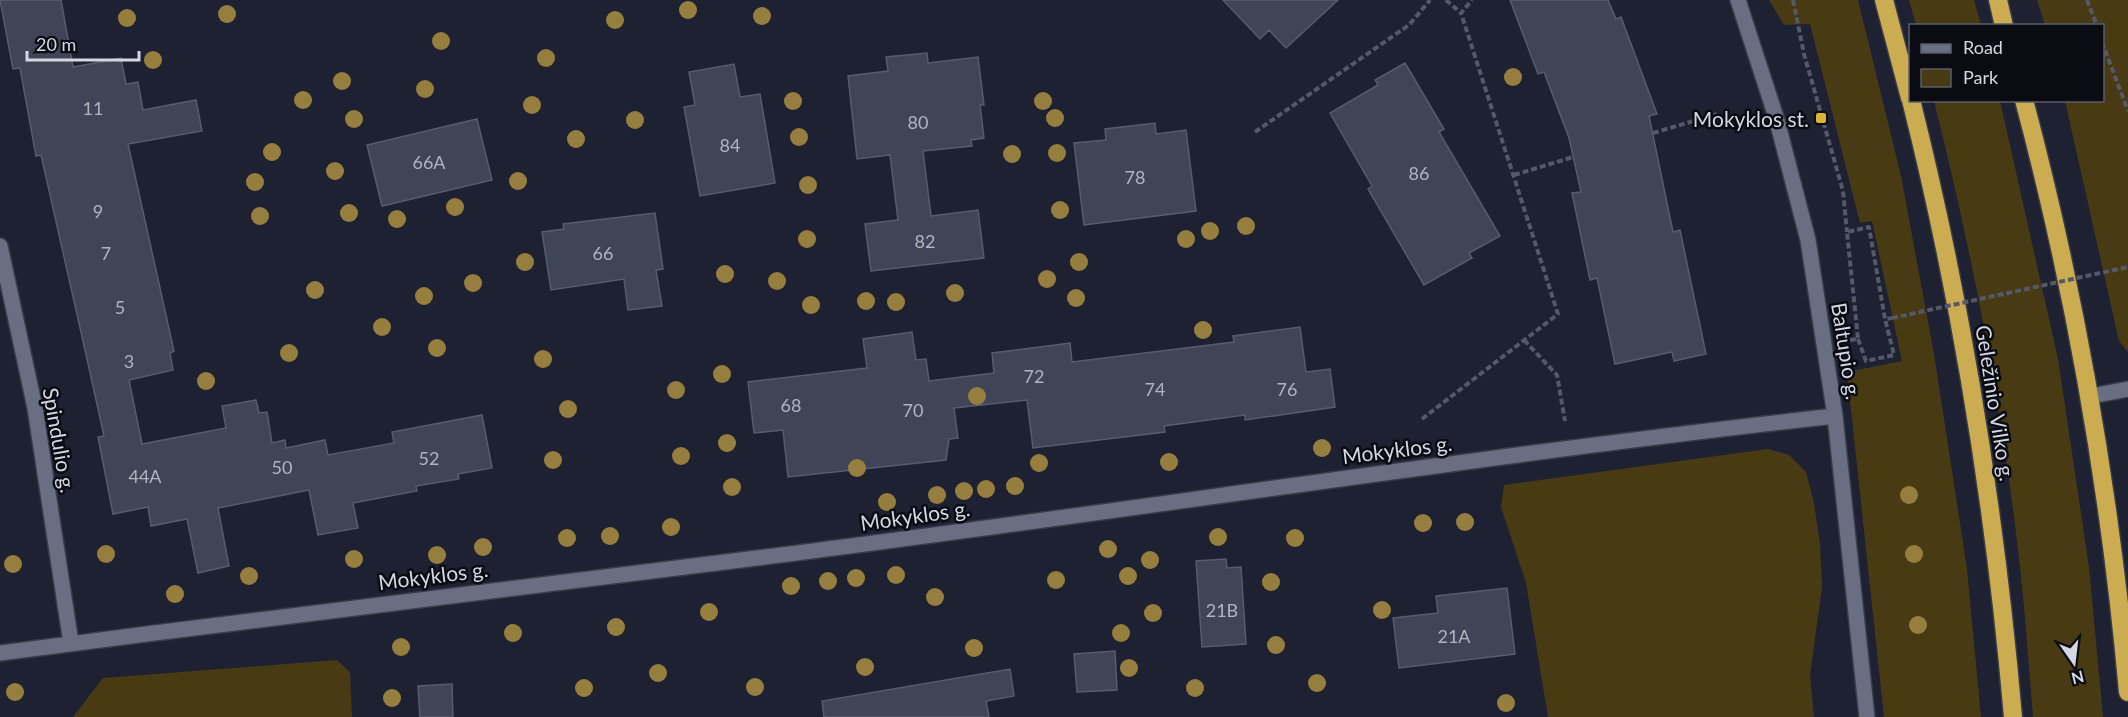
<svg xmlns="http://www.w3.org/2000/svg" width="2128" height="717" font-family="Lato,sans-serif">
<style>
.green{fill:#483b14}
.building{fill:#404457;stroke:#575b6f;stroke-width:1.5}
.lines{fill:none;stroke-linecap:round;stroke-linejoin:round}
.minor-casing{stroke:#393b49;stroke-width:18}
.highway-casing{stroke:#393b49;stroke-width:21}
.path{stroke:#555867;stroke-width:4;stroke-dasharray:6 3;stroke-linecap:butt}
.minor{stroke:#6a6e83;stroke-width:15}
.highway{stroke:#ccac50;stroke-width:18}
.path-bridge{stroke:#555867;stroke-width:4;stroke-dasharray:6 3;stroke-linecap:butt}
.tree{fill:#967f3e}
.poi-dot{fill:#dbb233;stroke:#0a0b13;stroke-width:2}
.labels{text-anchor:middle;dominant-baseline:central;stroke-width:5;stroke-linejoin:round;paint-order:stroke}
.number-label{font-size:18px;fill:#b0b3c0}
.poi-label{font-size:21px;fill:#d5d8e3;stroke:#0a0b13;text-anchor:end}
.street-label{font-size:21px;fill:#d5d8e3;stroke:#0a0b13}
</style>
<rect width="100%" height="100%" fill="#1e2132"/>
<!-- green -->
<path class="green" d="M1769 0H1858L1901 176 1934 354 1967 569 1981 717H1884L1847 372 1902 361 1872 221 1860 223 1810 24 1784 25Z
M1909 0H1974L1981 25H1916Z
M2037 0H2128V352L2119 341 2065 101 2102 100V26L2045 25Z
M1934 101H2000L2058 359 2089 567 2103 717H2033C2029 670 2026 623 2021 576 2004 416 1973 257 1934 101Z
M1768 449 1789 455 1806 472 1814 503 1820 544 1822 587 1810 675 1814 717H1548L1526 583 1501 507 1504 485Z
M337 660 350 672 352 717H73L103 678Z"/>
<!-- building -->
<path class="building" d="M0 0H61L73 67 121 58 126 84 138 82 143 110 196 100 202 131 128 144 174 351 170 353 173 370 129 380 142 444 226 428 222 406 256 400 259 413 267 412 272 443 285 440 286 448 325 440 328 455 394 443 392 432 482 415 492 468 458 474 459 479 416 486 417 491 353 503 358 528 318 535 309 490 218 508 229 566 198 573 187 519 151 526 148 507 113 514 98 437 104 436 83 341 41 155 36 156 20 68 13 69Z
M1223 0H1338L1286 48 1269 30 1260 39Z
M1510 0H1608L1616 19 1621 17 1657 114 1649 116 1673 232 1680 230 1706 354 1674 361 1672 352 1615 364 1597 278 1590 280 1572 193 1581 192 1569 138 1544 72 1538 74Z
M927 53 928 63 978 57 984 105H980L984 138 971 140 972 146 923 151 931 216 978 210 984 258 871 271 865 224 898 220 890 155 857 159 848 76 888 71 886 57Z
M1405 63 1444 129 1439 132 1500 236 1469 253 1472 258 1424 285 1368 189 1372 186 1330 113 1378 85 1375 80Z
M734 64 740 97 760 94 775 183 700 196 684 107 695 105 689 72Z
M477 119 492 180 382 206 367 145Z
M1155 123 1156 134 1186 130 1196 211 1084 225 1074 143 1106 140 1105 129Z
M655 213 663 269 656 270 662 306 628 310 624 279 551 290 542 232 564 229 563 224Z
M1300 327 1306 372 1330 369 1335 407 1245 420V415L1164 426 1165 432 1033 448 1027 400 954 408 958 438 949 439 946 460 788 477 783 430 754 433 748 382 867 368 863 339 912 332 916 360 926 359 929 381 994 373 992 353 1070 343 1072 362 1234 342 1233 336Z
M1226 559 1227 568 1241 567 1246 644 1202 647 1196 561Z
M1507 588 1515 654 1399 668 1393 618 1438 613 1436 596Z
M1115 651 1117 690 1077 692 1074 654Z
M1010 669 1014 696 986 701 989 717H824L822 701Z
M452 684 453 717H420L418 686Z"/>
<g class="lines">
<!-- minor casing -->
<g class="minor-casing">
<path id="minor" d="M1738 0 1776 117 1808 240 1835 416 1867 717
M0 246 35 408 71 643
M2091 396 2128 389
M0 653C252 620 504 589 757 558 1116 513 1475 456 1835 416"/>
</g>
<!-- highway casing -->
<g class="highway-casing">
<path id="highway" d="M1884 0 1910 98
M1998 0 2004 26
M1911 100C1962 303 1995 509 2013 717
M2024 100C2076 295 2110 492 2128 692"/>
</g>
<!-- path -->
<path class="path" d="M1446 0 1461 13
M1793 0 1804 54 1843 191 1847 232
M2087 0 2097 26
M2102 42 2128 111
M1255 132 1409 25 1430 0
M1653 133 1717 114
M1514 175 1573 157
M1858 339 1866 361 1894 355 1885 319
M1524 340 1557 375 1565 421
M1850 340 1858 339 1847 232 1869 227 1885 319 1892 318
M1422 419 1558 314 1461 13 1472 0"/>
<!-- minor -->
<use href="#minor" class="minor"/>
<!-- highway -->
<use href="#highway" class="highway"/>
<!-- path-bridge -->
<path class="path-bridge" d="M1892 318 2128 267"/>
</g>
<!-- trees -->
<g class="tree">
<circle cx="688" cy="10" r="9"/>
<circle cx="227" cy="14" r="9"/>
<circle cx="762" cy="16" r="9"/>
<circle cx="127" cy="18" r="9"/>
<circle cx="615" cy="20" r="9"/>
<circle cx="441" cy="41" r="9"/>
<circle cx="546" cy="58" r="9"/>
<circle cx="153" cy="60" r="9"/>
<circle cx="1513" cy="77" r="9"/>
<circle cx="342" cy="81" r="9"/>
<circle cx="425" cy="89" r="9"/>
<circle cx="303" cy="100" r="9"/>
<circle cx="793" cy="101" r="9"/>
<circle cx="1043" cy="101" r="9"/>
<circle cx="532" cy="105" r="9"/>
<circle cx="1055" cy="118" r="9"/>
<circle cx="354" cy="119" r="9"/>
<circle cx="635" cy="120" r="9"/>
<circle cx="799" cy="137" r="9"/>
<circle cx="576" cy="139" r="9"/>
<circle cx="272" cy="152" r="9"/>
<circle cx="1057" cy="153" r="9"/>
<circle cx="1012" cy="154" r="9"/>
<circle cx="335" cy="171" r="9"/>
<circle cx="518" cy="181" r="9"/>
<circle cx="255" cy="182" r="9"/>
<circle cx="808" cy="185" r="9"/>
<circle cx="455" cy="207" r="9"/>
<circle cx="1060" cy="210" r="9"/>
<circle cx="349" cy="213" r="9"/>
<circle cx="260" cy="216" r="9"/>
<circle cx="397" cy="219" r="9"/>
<circle cx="1246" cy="226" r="9"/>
<circle cx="1210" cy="231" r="9"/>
<circle cx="807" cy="239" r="9"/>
<circle cx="1186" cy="239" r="9"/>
<circle cx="525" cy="262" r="9"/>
<circle cx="1079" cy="262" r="9"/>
<circle cx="725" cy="274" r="9"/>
<circle cx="1047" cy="279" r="9"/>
<circle cx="777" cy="281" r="9"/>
<circle cx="473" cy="283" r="9"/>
<circle cx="315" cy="290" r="9"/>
<circle cx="955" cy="293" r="9"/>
<circle cx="424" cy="296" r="9"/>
<circle cx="1076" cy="298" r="9"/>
<circle cx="866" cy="301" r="9"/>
<circle cx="896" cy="302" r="9"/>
<circle cx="811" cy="305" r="9"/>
<circle cx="382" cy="327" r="9"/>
<circle cx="1203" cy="330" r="9"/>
<circle cx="437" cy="348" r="9"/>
<circle cx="289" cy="353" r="9"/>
<circle cx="543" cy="359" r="9"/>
<circle cx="722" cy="374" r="9"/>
<circle cx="206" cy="381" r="9"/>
<circle cx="676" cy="390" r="9"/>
<circle cx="977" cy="396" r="9"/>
<circle cx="568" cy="409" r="9"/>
<circle cx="727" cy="443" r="9"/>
<circle cx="1322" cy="448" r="9"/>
<circle cx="681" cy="456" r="9"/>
<circle cx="553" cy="460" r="9"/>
<circle cx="1169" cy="462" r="9"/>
<circle cx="1039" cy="463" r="9"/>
<circle cx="857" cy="468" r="9"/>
<circle cx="1015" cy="486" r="9"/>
<circle cx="732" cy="487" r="9"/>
<circle cx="986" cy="489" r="9"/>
<circle cx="964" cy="491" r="9"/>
<circle cx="937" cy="495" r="9"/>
<circle cx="1909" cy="495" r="9"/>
<circle cx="887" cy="502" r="9"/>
<circle cx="1465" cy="522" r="9"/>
<circle cx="1423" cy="523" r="9"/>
<circle cx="671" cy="527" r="9"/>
<circle cx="610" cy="536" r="9"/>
<circle cx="1218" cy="537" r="9"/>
<circle cx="567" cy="538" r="9"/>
<circle cx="1295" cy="538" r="9"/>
<circle cx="483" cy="547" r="9"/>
<circle cx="1108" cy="549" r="9"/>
<circle cx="106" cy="554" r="9"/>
<circle cx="1914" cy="554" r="9"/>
<circle cx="437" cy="555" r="9"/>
<circle cx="354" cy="559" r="9"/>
<circle cx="1150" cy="560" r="9"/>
<circle cx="13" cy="564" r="9"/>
<circle cx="896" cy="575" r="9"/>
<circle cx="249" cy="576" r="9"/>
<circle cx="1128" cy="576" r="9"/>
<circle cx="856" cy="578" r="9"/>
<circle cx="1056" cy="580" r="9"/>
<circle cx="828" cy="581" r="9"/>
<circle cx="1271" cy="582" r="9"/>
<circle cx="791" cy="586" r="9"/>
<circle cx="175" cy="594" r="9"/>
<circle cx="935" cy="597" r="9"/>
<circle cx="1382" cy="610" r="9"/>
<circle cx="709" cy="612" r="9"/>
<circle cx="1153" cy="613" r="9"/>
<circle cx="1918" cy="625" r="9"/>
<circle cx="616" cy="627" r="9"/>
<circle cx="513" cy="633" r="9"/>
<circle cx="1121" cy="633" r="9"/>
<circle cx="1276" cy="645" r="9"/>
<circle cx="401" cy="647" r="9"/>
<circle cx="974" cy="648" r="9"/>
<circle cx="865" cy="667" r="9"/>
<circle cx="1129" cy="668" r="9"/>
<circle cx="658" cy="673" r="9"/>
<circle cx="1317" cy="683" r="9"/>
<circle cx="755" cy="687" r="9"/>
<circle cx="584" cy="688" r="9"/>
<circle cx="1195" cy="688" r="9"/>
<circle cx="15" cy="692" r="9"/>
<circle cx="392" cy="698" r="9"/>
<circle cx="1506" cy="703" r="9"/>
</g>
<!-- markers -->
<rect class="poi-dot" x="1815" y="112" width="12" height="12" rx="3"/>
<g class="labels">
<!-- number labels -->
<g class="number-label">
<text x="93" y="108">11</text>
<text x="918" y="122">80</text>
<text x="730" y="145">84</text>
<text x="429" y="162">66A</text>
<text x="1419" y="173">86</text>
<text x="1135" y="177">78</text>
<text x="98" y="211">9</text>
<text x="925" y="241">82</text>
<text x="106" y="253">7</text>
<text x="603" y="253">66</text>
<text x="120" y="307">5</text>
<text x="129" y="361">3</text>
<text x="1034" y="376">72</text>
<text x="1155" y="389">74</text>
<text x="1287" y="389">76</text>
<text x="791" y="405">68</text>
<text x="913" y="410">70</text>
<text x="429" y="458">52</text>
<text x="282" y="467">50</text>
<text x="145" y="476">44A</text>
<text x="1222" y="610">21B</text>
<text x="1454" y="636">21A</text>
</g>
<!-- poi labels -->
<g class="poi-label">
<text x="1809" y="118">Mokyklos st.</text>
</g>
<!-- street labels -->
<g class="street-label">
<text transform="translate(1847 351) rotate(81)">Baltupio g.</text>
<text transform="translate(1996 403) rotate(81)">Geležinio Vilko g.</text>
<text transform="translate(60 440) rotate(80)">Spindulio g.</text>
<text transform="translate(1397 449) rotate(-7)">Mokyklos g.</text>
<text transform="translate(915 515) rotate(-8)">Mokyklos g.</text>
<text transform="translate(433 575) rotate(-7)">Mokyklos g.</text>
</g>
</g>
<!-- legend -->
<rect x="1909" y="24" width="195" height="78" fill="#0a0b13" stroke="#5b5d66" stroke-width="1.5"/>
<rect x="1921" y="44" width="30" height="9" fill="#6a6e83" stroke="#5b5d66" stroke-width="1.5"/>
<text x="1963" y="54" font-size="18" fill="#d5d8e3">Road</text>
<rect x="1921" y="69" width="30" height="18" fill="#483b14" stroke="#5b5d66" stroke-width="1.5"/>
<text x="1963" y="84" font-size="18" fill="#d5d8e3">Park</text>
<!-- north arrow -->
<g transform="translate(2074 663) rotate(166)" stroke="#0a0b13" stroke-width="4.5" paint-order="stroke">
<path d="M0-4.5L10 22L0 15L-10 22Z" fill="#d5d8e3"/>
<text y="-9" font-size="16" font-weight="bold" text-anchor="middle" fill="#d5d8e3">N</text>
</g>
<!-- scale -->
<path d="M27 51v9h112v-9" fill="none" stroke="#d5d8e3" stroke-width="3"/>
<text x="36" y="51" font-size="18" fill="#d5d8e3" stroke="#0a0b13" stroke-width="4.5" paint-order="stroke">20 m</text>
</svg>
